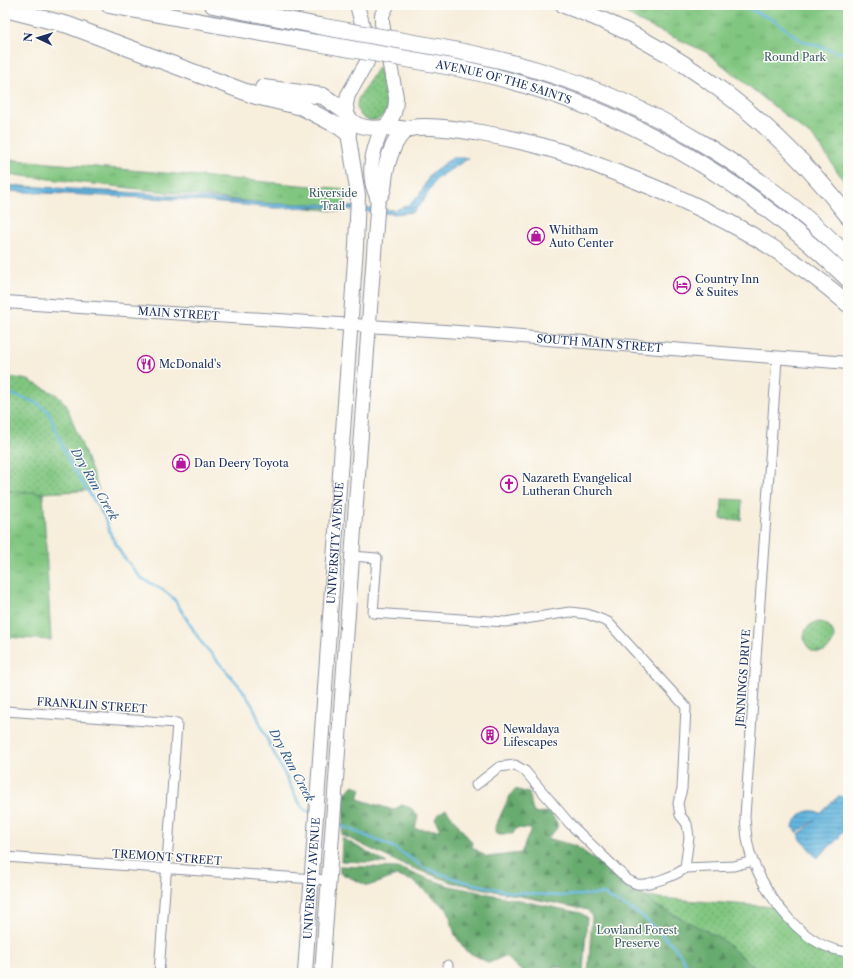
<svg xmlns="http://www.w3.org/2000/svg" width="853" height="978" font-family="'Libre Caslon Text',serif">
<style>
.grass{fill:url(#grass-dots);stroke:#4e7a6f}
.forest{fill:url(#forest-firs);stroke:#426d66}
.park{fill:url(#park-tufts);stroke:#4e7a6f}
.water{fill:url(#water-rules);stroke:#40729e}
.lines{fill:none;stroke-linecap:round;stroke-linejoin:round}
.stream{stroke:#64b6df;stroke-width:2.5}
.street-casing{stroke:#898e9d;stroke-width:11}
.secondary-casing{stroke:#898e9d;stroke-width:14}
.primary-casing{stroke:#898e9d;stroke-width:16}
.highway-casing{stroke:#898e9d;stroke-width:18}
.street{stroke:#fff;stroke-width:9}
.secondary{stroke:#fff;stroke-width:12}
.primary{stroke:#fff;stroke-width:14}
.highway{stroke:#fff;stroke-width:16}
.highway-bridge-casing{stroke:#898e9d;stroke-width:18;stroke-linecap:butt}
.highway-bridge{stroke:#fff;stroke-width:16}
.labels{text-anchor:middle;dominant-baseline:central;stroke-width:3;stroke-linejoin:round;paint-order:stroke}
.park-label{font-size:11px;fill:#3a5c68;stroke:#fdfcf7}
.street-label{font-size:11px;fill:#1b2f5e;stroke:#fdfcf7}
.poi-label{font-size:11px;fill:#1b2f5e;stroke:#fdfcf7;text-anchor:start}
.water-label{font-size:12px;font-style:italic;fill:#355e8b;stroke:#fdfcf7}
</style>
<defs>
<pattern id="grass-dots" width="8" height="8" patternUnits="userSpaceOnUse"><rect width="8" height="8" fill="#81c680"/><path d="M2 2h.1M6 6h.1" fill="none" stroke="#69a16c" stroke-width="1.8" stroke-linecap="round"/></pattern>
<pattern id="forest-firs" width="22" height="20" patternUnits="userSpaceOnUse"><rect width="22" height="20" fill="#68ab6e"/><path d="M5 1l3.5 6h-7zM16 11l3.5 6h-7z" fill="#558c5e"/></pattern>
<pattern id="park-tufts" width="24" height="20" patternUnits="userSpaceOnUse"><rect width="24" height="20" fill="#81c680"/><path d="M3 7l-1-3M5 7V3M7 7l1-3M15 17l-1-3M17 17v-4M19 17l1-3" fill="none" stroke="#69a16c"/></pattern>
<pattern id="water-rules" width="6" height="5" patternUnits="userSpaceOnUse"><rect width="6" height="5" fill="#64b6df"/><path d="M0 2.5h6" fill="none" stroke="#5294b8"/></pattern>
</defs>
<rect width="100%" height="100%" fill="#fdfcf7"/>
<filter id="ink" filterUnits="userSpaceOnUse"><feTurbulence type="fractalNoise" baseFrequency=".025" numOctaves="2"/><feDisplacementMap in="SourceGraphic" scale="8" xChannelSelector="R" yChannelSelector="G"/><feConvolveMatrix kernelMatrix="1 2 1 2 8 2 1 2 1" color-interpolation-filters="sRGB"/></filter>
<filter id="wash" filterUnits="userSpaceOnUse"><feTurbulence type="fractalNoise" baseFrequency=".012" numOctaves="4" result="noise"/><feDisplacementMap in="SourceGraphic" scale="16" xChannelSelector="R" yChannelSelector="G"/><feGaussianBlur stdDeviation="0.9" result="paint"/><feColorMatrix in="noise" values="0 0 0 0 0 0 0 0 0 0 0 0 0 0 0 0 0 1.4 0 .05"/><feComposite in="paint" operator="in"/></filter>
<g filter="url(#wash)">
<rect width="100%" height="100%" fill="#f7eedc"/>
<!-- grass -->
<path class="grass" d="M378 67C381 72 382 81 383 88 384 94 387 100 387 106 385 128 351 124 358 99Z
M5 376 28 380 57 395 66 404 99 490 43 493 5 491Z
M804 637a15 15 0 1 1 30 0a15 15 0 1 1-30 0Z
M646 897 774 907C799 934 809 951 848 956V973H762L718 937 684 921 653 904Z"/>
<!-- forest -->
<path class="forest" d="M354 785 361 789 358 799 393 810 402 805 411 808 418 816 415 829 440 830 435 819 438 814 446 809 473 844 472 847 487 857 521 853 531 829 516 828 513 834H497L495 827C501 816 507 798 515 789L529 793C531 800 531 807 534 813L549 812C561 826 560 827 547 838L576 846 601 864 624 884 640 892 653 904 718 937 762 973H588L592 917 588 910 451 882 402 864 342 835 345 793Z
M342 838 387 863 341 861Z
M340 866 398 868 450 886 581 913 587 917 583 973H566L564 968H552L542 973H523L505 956 489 963 466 951 455 935 448 910 413 881 397 876 368 886 340 873Z"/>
<!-- park -->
<path class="park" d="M611 5H848V187L816 140 706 52 638 21 621 9Z
M5 159 346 189 344 212 5 174Z
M5 491 43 493 51 640 5 637Z
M722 499 742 500 741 520 721 519Z"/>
<!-- water -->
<path class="water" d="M452 158H469L436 179 422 203 413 212 394 214 323 207 275 208 188 200 5 191V185L139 193 275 204H319L395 210 408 205 418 197 431 173Z
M848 792V827L839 835 840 837 817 858 798 836 816 819 797 833 793 827 794 823C801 813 809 807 820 813L840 795 842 797Z"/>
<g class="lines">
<!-- stream -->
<path class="stream" d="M740 5 774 20 802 41 848 55
M5 392 37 403 48 411 69 462 104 516 111 535 122 555 141 578 163 590 174 599 201 642 242 689 254 708 263 731 298 801 304 809 312 813
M337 824 393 847 425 868 462 881 510 892 559 896 603 894 644 917 674 946 693 973"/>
</g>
</g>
<g filter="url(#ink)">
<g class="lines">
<!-- street casing -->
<g class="street-casing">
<path id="street" d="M777 359 745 816C746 831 747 847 753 861 769 900 803 948 848 952
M352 556 377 558 373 613 505 622 570 612 587 614 608 622 686 707 682 789 678 803 680 815 687 824 689 837 685 868
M5 711 177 723 159 973
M476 785 499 767 515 765 525 771 570 824 628 880C631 881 634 883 637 884 647 886 678 875 685 868L734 866 753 861
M5 857 328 880
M448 973V965"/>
</g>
<!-- secondary casing -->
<g class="secondary-casing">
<g id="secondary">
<path id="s1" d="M5 302 459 332 848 363"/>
</g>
</g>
<!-- primary casing -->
<g class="primary-casing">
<g id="primary">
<path d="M347 114C354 128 371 129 385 127 394 117 396 110 396 97L382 23V15L387 5"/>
<path id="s2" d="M305 973 356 246 358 195 348 133 346 104 348 95 367 62 368 45 357 5"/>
<path d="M322 973 378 198C365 175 373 150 382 128"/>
</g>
</g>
<!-- highway casing -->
<g class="highway-casing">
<g id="highway">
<path d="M109 5 317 43"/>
<path d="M213 5 319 26"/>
<path d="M564 5C677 45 776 122 848 216"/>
<path d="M5 9 68 25 256 96 302 107 340 127 348 133"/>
<path d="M437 47C471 53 504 60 537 70 653 104 762 172 848 256"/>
<path id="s3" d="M435 64C595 91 733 167 848 279"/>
<path d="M263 88 323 96 346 112"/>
<path d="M385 127 407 130"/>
<path d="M378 198C385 190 383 183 385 173 388 159 394 138 406 130 418 123 461 130 475 132 504 137 533 143 561 152 580 158 599 166 617 173 702 205 780 244 848 304"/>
</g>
</g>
<!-- street -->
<use href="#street" class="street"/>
<!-- secondary -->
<use href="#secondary" class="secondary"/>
<!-- primary -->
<use href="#primary" class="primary"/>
<!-- highway -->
<use href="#highway" class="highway"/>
<!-- highway-bridge casing -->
<g class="highway-bridge-casing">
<path id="highway-bridge" d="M319 26 437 47
M317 43 435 64"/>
</g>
<!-- highway-bridge -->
<use href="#highway-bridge" class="highway-bridge"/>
</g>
</g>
<!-- icons -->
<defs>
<g id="shop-ring" transform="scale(0.9)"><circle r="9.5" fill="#fdfcf7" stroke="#b5179e" stroke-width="1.5"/><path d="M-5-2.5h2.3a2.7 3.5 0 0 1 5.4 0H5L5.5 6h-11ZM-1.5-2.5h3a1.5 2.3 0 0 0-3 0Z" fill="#b5179e"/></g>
<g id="hotel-ring" transform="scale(0.9)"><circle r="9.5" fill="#fdfcf7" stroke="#b5179e" stroke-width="1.5"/><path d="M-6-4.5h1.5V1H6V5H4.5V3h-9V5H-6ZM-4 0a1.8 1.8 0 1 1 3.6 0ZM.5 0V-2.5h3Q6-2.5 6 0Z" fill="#b5179e"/></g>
<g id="restaurant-ring" transform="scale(0.9)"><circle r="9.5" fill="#fdfcf7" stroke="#b5179e" stroke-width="1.5"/><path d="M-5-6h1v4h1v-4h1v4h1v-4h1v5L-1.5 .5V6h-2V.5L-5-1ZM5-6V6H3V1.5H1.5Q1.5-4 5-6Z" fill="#b5179e"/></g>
<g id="church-ring" transform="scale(0.9)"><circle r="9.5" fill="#fdfcf7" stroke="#b5179e" stroke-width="1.5"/><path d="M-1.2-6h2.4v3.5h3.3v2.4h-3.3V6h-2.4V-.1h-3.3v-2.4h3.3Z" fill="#b5179e"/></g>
<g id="building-ring" transform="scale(0.9)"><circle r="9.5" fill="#fdfcf7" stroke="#b5179e" stroke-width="1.5"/><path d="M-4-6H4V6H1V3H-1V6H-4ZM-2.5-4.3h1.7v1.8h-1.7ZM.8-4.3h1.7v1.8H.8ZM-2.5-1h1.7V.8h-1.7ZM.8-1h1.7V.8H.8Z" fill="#b5179e"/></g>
</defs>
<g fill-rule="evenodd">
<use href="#shop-ring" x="536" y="236"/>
<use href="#hotel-ring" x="682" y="285"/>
<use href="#restaurant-ring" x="146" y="364"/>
<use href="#shop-ring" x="181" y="463"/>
<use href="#church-ring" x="509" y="484"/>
<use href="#building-ring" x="490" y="735"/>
</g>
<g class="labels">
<!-- park labels -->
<g class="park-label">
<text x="795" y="57">Round Park</text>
<text x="333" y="193">Riverside<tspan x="333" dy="13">Trail</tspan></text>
<text x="637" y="930">Lowland Forest<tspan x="637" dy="13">Preserve</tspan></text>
</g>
<!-- street labels -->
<g class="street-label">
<text stroke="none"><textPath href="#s3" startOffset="71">AVENUE OF THE SAINTS</textPath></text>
<text stroke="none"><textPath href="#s1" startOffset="174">MAIN STREET</textPath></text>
<text stroke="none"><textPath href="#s1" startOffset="596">SOUTH MAIN STREET</textPath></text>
<text stroke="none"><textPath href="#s2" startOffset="431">UNIVERSITY AVENUE</textPath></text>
<text transform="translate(743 678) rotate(-86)">JENNINGS DRIVE</text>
<text transform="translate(92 705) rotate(4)">FRANKLIN STREET</text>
<text transform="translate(167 857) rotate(4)">TREMONT STREET</text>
<text stroke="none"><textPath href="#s2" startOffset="95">UNIVERSITY AVENUE</textPath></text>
</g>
<!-- poi labels -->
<g class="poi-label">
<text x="549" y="230">Whitham<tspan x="549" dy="13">Auto Center</tspan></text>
<text x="695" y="279">Country Inn<tspan x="695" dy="13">&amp; Suites</tspan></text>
<text x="159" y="364">McDonald's</text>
<text x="194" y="463">Dan Deery Toyota</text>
<text x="522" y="478">Nazareth Evangelical<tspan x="522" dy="13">Lutheran Church</tspan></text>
<text x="503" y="729">Newaldaya<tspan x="503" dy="13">Lifescapes</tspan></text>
</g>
<!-- water labels -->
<g class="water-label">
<text transform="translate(95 484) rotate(60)">Dry Run Creek</text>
<text transform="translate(292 765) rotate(62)">Dry Run Creek</text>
</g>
</g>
<!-- margin -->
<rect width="853" height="978" fill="none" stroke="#fdfcf7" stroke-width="20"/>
<!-- north arrow -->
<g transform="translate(38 38) rotate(274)" stroke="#fdfcf7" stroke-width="3" paint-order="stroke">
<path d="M0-3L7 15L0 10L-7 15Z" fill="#1b2f5e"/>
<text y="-6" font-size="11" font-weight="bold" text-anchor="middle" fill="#1b2f5e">N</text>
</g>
</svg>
